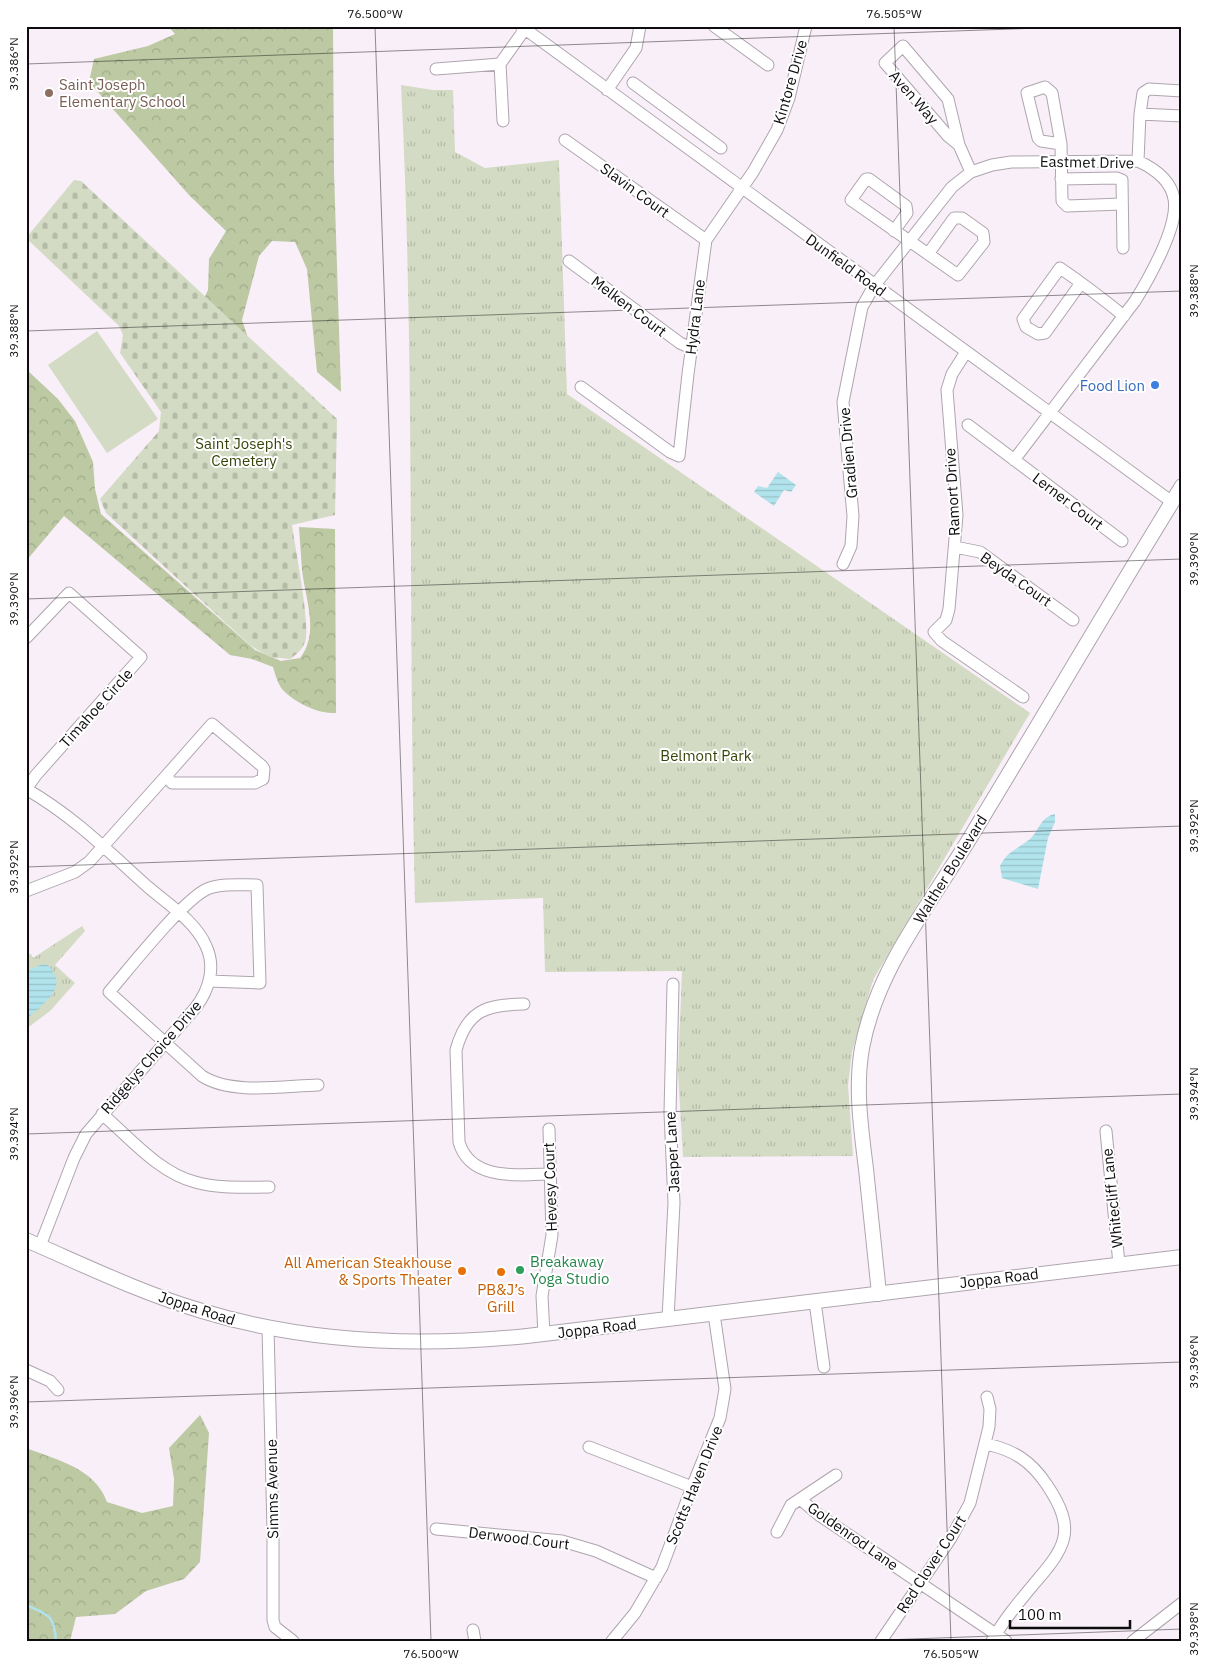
<svg xmlns="http://www.w3.org/2000/svg" width="1208" height="1667" font-family="'IBM Plex Sans',sans-serif">
<style>
.forest{fill:url(#forest-crowns)}
.cemetery{fill:url(#cemetery-stones)}
.park{fill:url(#park-tufts)}
.pitch{fill:#d3dbc4}
.water{fill:url(#water-rules)}
.lines{fill:none;stroke-linecap:round;stroke-linejoin:round}
.stream{stroke:#b1e3ec;stroke-width:2.5}
.minor-casing{stroke:#aea5ae;stroke-width:13}
.major-casing{stroke:#aea5ae;stroke-width:16}
.minor{stroke:#fff;stroke-width:11}
.major{stroke:#fff;stroke-width:14}
.ticks{fill:none;stroke:#0f0c0f;stroke-width:1;stroke-opacity:0.45}
.education-dot{fill:#8d6e63;stroke:#fff;stroke-width:2}
.shop-dot{fill:#3f7fe0;stroke:#fff;stroke-width:2}
.leisure-dot{fill:#2e9e5b;stroke:#fff;stroke-width:2}
.food-dot{fill:#e8710a;stroke:#fff;stroke-width:2}
.labels{text-anchor:middle;dominant-baseline:central;stroke-width:4;stroke-linejoin:round;paint-order:stroke}
.street-label{font-size:15px;fill:#0f0c0f;stroke:#fff}
.education-label{font-size:15px;fill:#785e54;stroke:#fff;text-anchor:start}
.shop-label{font-size:15px;fill:#366cbe;stroke:#fff;text-anchor:end}
.park-label{font-size:15px;fill:#364408;stroke:#fff}
.leisure-label{font-size:15px;fill:#27864d;stroke:#fff;text-anchor:start}
.food-label{font-size:15px;fill:#c56008;stroke:#fff;text-anchor:end}
.neatline{fill:none;stroke:#0f0c0f;stroke-width:2}
.ticks-label{font-size:12px;text-anchor:middle;fill:#0f0c0f}
</style>
<defs>
<pattern id="forest-crowns" width="20" height="18" patternUnits="userSpaceOnUse" patternTransform="scale(1.25)"><rect width="20" height="18" fill="#bcc9a3"/><path d="M2 6a3 3 0 1 1 6 0M12 15a3 3 0 1 1 6 0" fill="none" stroke="#a0ab8b"/></pattern>
<pattern id="cemetery-stones" width="16" height="16" patternUnits="userSpaceOnUse" patternTransform="scale(1.25)"><rect width="16" height="16" fill="#d3dbc4"/><path d="M2 7V4a2 2 0 0 1 4 0v3zM10 15v-3a2 2 0 0 1 4 0v3z" fill="#b4bba7"/></pattern>
<pattern id="park-tufts" width="24" height="20" patternUnits="userSpaceOnUse" patternTransform="scale(1.25)"><rect width="24" height="20" fill="#d3dbc4"/><path d="M3 7l-1-3M5 7V3M7 7l1-3M15 17l-1-3M17 17v-4M19 17l1-3" fill="none" stroke="#b4bba7"/></pattern>
<pattern id="water-rules" width="6" height="5" patternUnits="userSpaceOnUse" patternTransform="scale(1.25)"><rect width="6" height="5" fill="#b1e3ec"/><path d="M0 2.5h6" fill="none" stroke="#97c2c9"/></pattern>
</defs>
<rect width="100%" height="100%" fill="#f9eff8"/>
<!-- forest -->
<path class="forest" d="M168 26H333L334 172 341 392 317 372 307 269 295 242 272 241 259 256 242 320 251 347 200 307 208 290 209 259 226 231 189 195 89 82 94 59 148 46 175 34Z
M26 369 58 399 75 421 93 462 95 489 101 514 255 650 281 661 300 658C320 633 305 598 302 570 301 556 300 541 299 527L335 529 336 713C318 714 295 703 282 689 278 684 275 674 273 667L252 659 230 655 64 516 26 561Z
M200 1415 209 1433 200 1562 184 1579 146 1591 115 1614 76 1617 70 1641H26V1448C57 1460 95 1468 107 1502L142 1513 173 1506 174 1479 169 1448Z"/>
<!-- cemetery -->
<path class="cemetery" d="M74 180 81 181 337 419 335 515 292 525C295 547 311 626 305 642 302 650 297 654 290 659L270 657 251 646 106 513 100 499 159 431 161 412 120 353 123 335 119 326 26 238Z"/>
<!-- park -->
<path class="park" d="M401 85 433 90H453L455 152 485 168 559 160 567 394 1030 713 873 980 852 1052 848 1085 853 1156 683 1157 678 1072 682 971 545 972 543 898 415 903C408 630 415 357 401 85Z
M82 926 85 931 55 965 75 983 50 1011 26 1029V955L31 954 33 958Z"/>
<!-- pitch -->
<path class="pitch" d="M97 331 158 419 107 453 48 365Z"/>
<!-- water -->
<path class="water" d="M778 472 796 485 791 492 784 490 774 506 754 492 758 486 767 488Z
M1055 814V822L1048 838 1038 889 1002 878 1000 866C1007 851 1018 849 1030 839 1040 830 1039 818 1055 814Z
M43 964C50 965 51 968 54 974 65 992 36 1009 26 1020V971Z"/>
<g class="lines">
<!-- stream -->
<path class="stream" d="M26 1521H27
M26 1605C48 1615 54 1614 56 1641"/>
<!-- minor casing -->
<g class="minor-casing">
<path id="minor" d="M521 26 1172 502
M714 26 768 65
M436 69 500 64
M633 83 721 148
M607 90 636 48 640 26
M1182 91 1149 89 1143 93 1140 114 1182 116
M503 121 500 64 525 29
M565 140 706 240
M1061 144 1041 141 1038 138 1027 93 1045 87 1052 93 1061 144 1062 201 1067 206 1122 204
M959 145 948 99 903 46 885 63 948 136 959 145 971 172
M1138 161 1140 114
M1061 179 1117 178 1122 180 1123 248
M894 231 907 213 906 206 869 179H866L851 200 958 275 984 242 983 233 962 218H954L928 254
M569 261 680 343 691 348
M1081 283 1045 333 1038 334 1026 327 1023 319 1060 268C1082 283 1103 299 1124 316
M966 352 952 374 947 390 957 515 949 609 946 620 934 632 942 641 1023 697
M581 387 670 452 679 456 688 374 706 240 753 172 777 130 789 98 806 26
M968 425 1122 541
M955 547 980 552 1073 620
M843 564 851 546 853 516 843 402 862 307 874 286 952 187 971 172 992 165 1011 162 1138 161C1186 183 1179 213 1161 253 1153 270 1145 285 1135 301L1014 460
M26 638 69 593 141 657 36 775 26 789C72 815 109 852 148 887 168 904 196 922 206 946 216 967 209 990 196 1007L86 1134 74 1158 40 1246
M212 724 262 766 264 769 263 779 255 783H172L166 776Z
M26 891 75 872 89 862 166 776
M209 981 260 983 257 885C241 885 222 883 207 889 183 900 129 969 109 992L202 1076C231 1095 283 1086 318 1085
M524 1004C486 1005 467 1010 456 1050L459 1142C470 1181 518 1175 550 1174
M102 1114C129 1137 159 1173 195 1182 219 1189 245 1187 269 1187
M1106 1131 1119 1264
M815 1302 824 1367
M668 1319 674 1203 670 1113 673 984
M268 1328 273 1530V1620L275 1627 293 1641
M544 1334 542 1296 552 1235 549 1129
M26 1370 50 1381 58 1390
M986 1444C1014 1450 1031 1461 1047 1485 1078 1531 1065 1548 1033 1585 1018 1603 1003 1621 992 1641
M589 1447 692 1487
M800 1499 819 1515 1006 1641
M436 1529 562 1541 596 1551 656 1578
M777 1532 791 1505 836 1475
M473 1630 475 1641
M612 1641 635 1613 662 1567 692 1487 720 1418 725 1389 714 1314
M881 1641 951 1538 970 1503 989 1427 990 1409 987 1397
M1133 1641 1182 1603"/>
</g>
<!-- major casing -->
<g class="major-casing">
<path id="major" d="M26 1240C84 1265 141 1293 202 1311 307 1343 418 1347 527 1336L1182 1257
M879 1294C875 1252 870 1210 866 1169 861 1128 855 1088 862 1048 877 967 932 902 973 833 1043 718 1111 601 1182 486"/>
</g>
<!-- minor -->
<use href="#minor" class="minor"/>
<!-- major -->
<use href="#major" class="major"/>
</g>
<!-- ticks -->
<path class="ticks" d="M375 26 431 1641M894 26 951 1641M26 64 1096 26M26 331 1182 291M26 599 1182 559M26 867 1182 826M26 1134 1182 1094M26 1402 1182 1362M858 1641 1182 1629"/>
<!-- markers -->
<circle class="education-dot" cx="49" cy="93" r="5"/>
<circle class="shop-dot" cx="1155" cy="385" r="5"/>
<circle class="leisure-dot" cx="520" cy="1270" r="5"/>
<g class="food-dot">
<circle cx="462" cy="1271" r="5"/>
<circle cx="501" cy="1272" r="5"/>
</g>
<g class="labels">
<!-- street labels -->
<g class="street-label">
<text transform="translate(790 82) rotate(-74)">Kintore Drive</text>
<text transform="translate(914 97) rotate(49)">Aven Way</text>
<text transform="translate(1087 162) rotate(1)">Eastmet Drive</text>
<text transform="translate(635 190) rotate(36)">Slavin Court</text>
<text transform="translate(846 265) rotate(36)">Dunfield Road</text>
<text transform="translate(629 306) rotate(37)">Melken Court</text>
<text transform="translate(695 317) rotate(-83)">Hydra Lane</text>
<text transform="translate(848 453) rotate(-95)">Gradien Drive</text>
<text transform="translate(952 492) rotate(-93)">Ramort Drive</text>
<text transform="translate(1068 501) rotate(37)">Lerner Court</text>
<text transform="translate(1016 579) rotate(35)">Beyda Court</text>
<text transform="translate(96 708) rotate(-48)">Timahoe Circle</text>
<text transform="translate(950 869) rotate(-58)">Walther Boulevard</text>
<text transform="translate(151 1057) rotate(-49)">Ridgelys Choice Drive</text>
<text transform="translate(672 1152) rotate(-93)">Jasper Lane</text>
<text transform="translate(550 1187) rotate(-92)">Hevesy Court</text>
<text transform="translate(1112 1198) rotate(-96)">Whitecliff Lane</text>
<text transform="translate(999 1278) rotate(-7)">Joppa Road</text>
<text transform="translate(197 1308) rotate(18)">Joppa Road</text>
<text transform="translate(597 1328) rotate(-7)">Joppa Road</text>
<text transform="translate(694 1485) rotate(-68)">Scotts Haven Drive</text>
<text transform="translate(272 1489) rotate(-91)">Simms Avenue</text>
<text transform="translate(853 1536) rotate(35)">Goldenrod Lane</text>
<text transform="translate(519 1538) rotate(7)">Derwood Court</text>
<text transform="translate(931 1564) rotate(-57)">Red Clover Court</text>
</g>
<!-- education labels -->
<g class="education-label">
<text x="59" y="84">Saint Joseph<tspan x="59" dy="17">Elementary School</tspan></text>
</g>
<!-- shop labels -->
<g class="shop-label">
<text x="1145" y="385">Food Lion</text>
</g>
<!-- park labels -->
<g class="park-label">
<text x="244" y="443">Saint Joseph's<tspan x="244" dy="17">Cemetery</tspan></text>
<text x="706" y="755">Belmont Park</text>
</g>
<!-- leisure labels -->
<g class="leisure-label">
<text x="530" y="1261">Breakaway<tspan x="530" dy="17">Yoga Studio</tspan></text>
</g>
<!-- food labels -->
<g class="food-label">
<text x="452" y="1262">All American Steakhouse<tspan x="452" dy="17">&amp; Sports Theater</tspan></text>
<text x="501" y="1289" text-anchor="middle">PB&amp;J’s<tspan x="501" dy="17">Grill</tspan></text>
</g>
</g>
<!-- border -->
<rect width="1208" height="1667" fill="none" stroke="#ffffff" stroke-width="55"/>
<!-- scale -->
<path d="M1010 1620v8h120v-8" fill="none" stroke="#0f0c0f" stroke-width="2.5"/>
<text x="1018" y="1620" font-size="15" fill="#0f0c0f" stroke="#ffffff" stroke-width="4" paint-order="stroke">100 m</text>
<rect x="28" y="28" width="1152" height="1612" class="neatline"/>
<g class="ticks-label">
<text x="375" y="18">76.500°W</text>
<text x="894" y="18">76.505°W</text>
<text transform="translate(14 64) rotate(-90)" y="4">39.386°N</text>
<text transform="translate(1194 291) rotate(-90)" y="4">39.388°N</text>
<text transform="translate(14 331) rotate(-90)" y="4">39.388°N</text>
<text transform="translate(1194 559) rotate(-90)" y="4">39.390°N</text>
<text transform="translate(14 599) rotate(-90)" y="4">39.390°N</text>
<text transform="translate(1194 826) rotate(-90)" y="4">39.392°N</text>
<text transform="translate(14 867) rotate(-90)" y="4">39.392°N</text>
<text transform="translate(1194 1094) rotate(-90)" y="4">39.394°N</text>
<text transform="translate(14 1134) rotate(-90)" y="4">39.394°N</text>
<text transform="translate(1194 1362) rotate(-90)" y="4">39.396°N</text>
<text transform="translate(14 1402) rotate(-90)" y="4">39.396°N</text>
<text transform="translate(1194 1629) rotate(-90)" y="4">39.398°N</text>
<text x="431" y="1658">76.500°W</text>
<text x="951" y="1658">76.505°W</text>
</g>
</svg>
